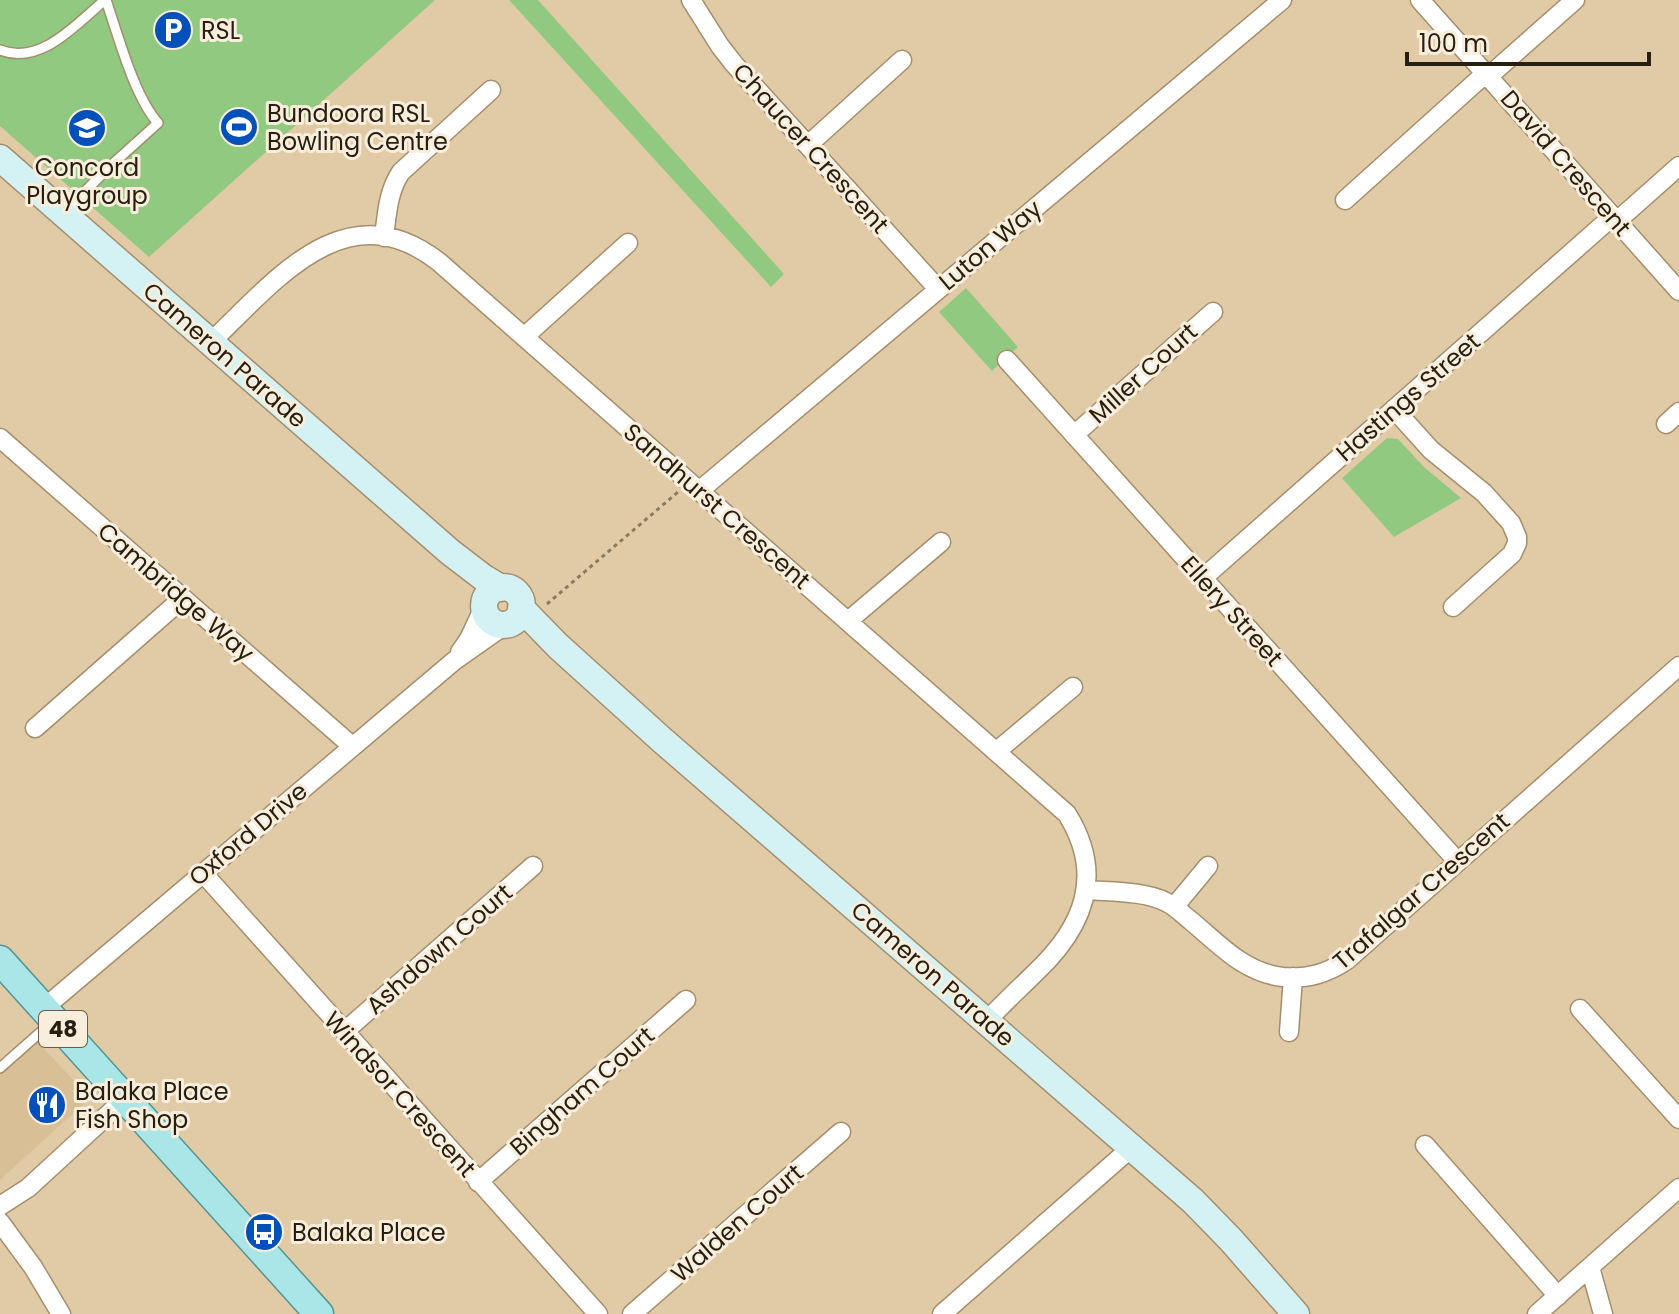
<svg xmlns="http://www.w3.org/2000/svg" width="1679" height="1314" font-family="Poppins,sans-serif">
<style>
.built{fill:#d8bf95}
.green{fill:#91c981}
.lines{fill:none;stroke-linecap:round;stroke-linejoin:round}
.lane-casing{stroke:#a48e6d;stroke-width:12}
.street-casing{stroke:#a48e6d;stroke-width:21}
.secondary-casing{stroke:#a48e6d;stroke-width:29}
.primary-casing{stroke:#579593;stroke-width:31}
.path{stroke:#8a7a61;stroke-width:3;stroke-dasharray:4 4;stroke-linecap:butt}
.lane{stroke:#fff;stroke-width:9}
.street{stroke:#fff;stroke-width:18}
.secondary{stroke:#d4f2f4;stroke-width:26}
.primary{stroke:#aae6e8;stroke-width:28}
.labels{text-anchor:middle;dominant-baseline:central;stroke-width:6;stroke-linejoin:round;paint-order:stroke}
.shield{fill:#f9eddb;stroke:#665d4e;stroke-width:2}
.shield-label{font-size:22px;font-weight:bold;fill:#271f11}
.poi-label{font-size:24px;fill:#271f11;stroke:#f9eddb;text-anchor:start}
.street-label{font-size:24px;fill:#271f11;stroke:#f9eddb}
</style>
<rect width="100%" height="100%" fill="#e1cba7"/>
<!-- built -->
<path class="built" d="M34 1038 90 1098 0 1180V1069Z"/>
<!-- green -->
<path class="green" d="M0 0H435L149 257 0 126Z
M509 0H538L784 274 771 287Z
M966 288 1018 347 992 371 939 312Z
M1387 438 1398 439 1424 467 1461 498 1394 537 1342 478Z"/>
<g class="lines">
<!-- lane casing -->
<g class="lane-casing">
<path id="lane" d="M0 50C41 66 76 24 105 0
M64 213 107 169 158 123C134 96 118 35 106 0
M0 1068 52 1022"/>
</g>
<!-- street casing -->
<g class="street-casing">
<path id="street" d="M691 0 720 46 734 64 938 289
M1420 0 1679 291
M1489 76 1575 0
M808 145 902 60
M1345 200 1486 73
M1617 221 1679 166
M384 237C387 214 388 191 401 172L491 90
M524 337 628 243
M211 342C275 281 346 189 439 262L1067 814C1105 875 1084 927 1035 973 1019 989 1002 1004 987 1021
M1007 360 1458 862
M1394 409 1431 450 1484 493 1511 523 1517 537V543L1512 554 1453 607
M1666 424 1679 412
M1074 435 1213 312
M0 438 352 746
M699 491 1282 0
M1203 578 1613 216
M848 621 941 542
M460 652 469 639 484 607
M35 728 183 598
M997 751 1073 687
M203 873 598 1314
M1087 890C1110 892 1145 891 1166 902 1175 906 1182 914 1190 920 1219 944 1244 973 1283 977 1308 979 1326 974 1347 960L1679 666
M1174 907 1208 866
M44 1008 454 661 505 625
M1580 1009 1679 1119
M345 1031 533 866
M1289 1032 1293 977
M1425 1145 1558 1296
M478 1182 686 1000
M0 1206 28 1188 126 1098
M0 1222 33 1267 61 1314
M1590 1267 1603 1314
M632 1314 841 1132
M942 1314 1131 1148
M1537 1314 1679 1188"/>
</g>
<!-- secondary casing -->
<g class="secondary-casing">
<path id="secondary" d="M0 158 450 552 484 578 501 588
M484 606a19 19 0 1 1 38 0a19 19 0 1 1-38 0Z
M521 608 558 646 662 740 1193 1201 1231 1240 1296 1314"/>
</g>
<!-- primary casing -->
<g class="primary-casing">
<path id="primary" d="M0 960 319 1314"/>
</g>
<!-- path -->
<path class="path" d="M547 604 678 492"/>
<!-- lane -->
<use href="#lane" class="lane"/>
<!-- street -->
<use href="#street" class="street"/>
<!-- secondary -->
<use href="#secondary" class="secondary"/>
<!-- primary -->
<use href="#primary" class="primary"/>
</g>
<!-- icons -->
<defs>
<g id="parking-disc" transform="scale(2)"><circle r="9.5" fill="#0050ba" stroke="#f9eddb"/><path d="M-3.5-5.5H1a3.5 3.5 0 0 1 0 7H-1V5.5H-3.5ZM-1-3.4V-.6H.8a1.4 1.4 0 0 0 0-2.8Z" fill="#fff"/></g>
<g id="stadium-disc" transform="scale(2)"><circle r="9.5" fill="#0050ba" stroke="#f9eddb"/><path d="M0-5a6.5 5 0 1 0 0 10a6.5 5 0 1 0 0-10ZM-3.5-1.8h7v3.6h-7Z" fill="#fff"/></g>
<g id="school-disc" transform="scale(2)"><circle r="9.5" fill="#0050ba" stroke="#f9eddb"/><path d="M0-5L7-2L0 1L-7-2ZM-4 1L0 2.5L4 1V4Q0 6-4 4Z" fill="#fff"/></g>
<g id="restaurant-disc" transform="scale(2)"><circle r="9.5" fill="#0050ba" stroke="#f9eddb"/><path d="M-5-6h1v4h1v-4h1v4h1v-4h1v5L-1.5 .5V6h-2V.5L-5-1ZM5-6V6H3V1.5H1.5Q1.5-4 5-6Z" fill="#fff"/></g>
<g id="bus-disc" transform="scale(2)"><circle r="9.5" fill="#0050ba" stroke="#f9eddb"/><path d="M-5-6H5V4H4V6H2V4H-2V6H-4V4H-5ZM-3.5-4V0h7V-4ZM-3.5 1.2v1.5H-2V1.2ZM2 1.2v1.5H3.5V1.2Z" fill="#fff"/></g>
</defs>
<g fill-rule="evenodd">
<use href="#parking-disc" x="173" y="30"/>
<use href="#stadium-disc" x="239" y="127"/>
<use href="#school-disc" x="87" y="128"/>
<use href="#restaurant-disc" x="47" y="1105"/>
<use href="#bus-disc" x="264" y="1232"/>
</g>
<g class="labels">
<!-- shield labels -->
<rect class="shield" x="39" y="1011" width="48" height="36" rx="6"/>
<g class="shield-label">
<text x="63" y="1029">48</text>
</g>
<!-- poi labels -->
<g class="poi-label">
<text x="201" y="30">RSL</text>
<text x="267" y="113">Bundoora RSL<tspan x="267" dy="28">Bowling Centre</tspan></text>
<text x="87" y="167" text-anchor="middle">Concord<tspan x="87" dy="28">Playgroup</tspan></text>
<text x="75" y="1091">Balaka Place<tspan x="75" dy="28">Fish Shop</tspan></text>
<text x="292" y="1232">Balaka Place</text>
</g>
<!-- street labels -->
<g class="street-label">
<text transform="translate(811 148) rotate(48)">Chaucer Crescent</text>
<text transform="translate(1566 163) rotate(49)">David Crescent</text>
<text transform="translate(990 245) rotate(-40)">Luton Way</text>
<text transform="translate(225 355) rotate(41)">Cameron Parade</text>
<text transform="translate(1143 373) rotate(-42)">Miller Court</text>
<text transform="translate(1408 397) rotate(-41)">Hastings Street</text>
<text transform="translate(717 506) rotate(41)">Sandhurst Crescent</text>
<text transform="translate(176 592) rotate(41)">Cambridge Way</text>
<text transform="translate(1232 611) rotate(48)">Ellery Street</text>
<text transform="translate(248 834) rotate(-40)">Oxford Drive</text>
<text transform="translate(1421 891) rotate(-41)">Trafalgar Crescent</text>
<text transform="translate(439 949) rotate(-41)">Ashdown Court</text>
<text transform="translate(933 974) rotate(41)">Cameron Parade</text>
<text transform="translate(582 1091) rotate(-41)">Bingham Court</text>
<text transform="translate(400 1094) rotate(48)">Windsor Crescent</text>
<text transform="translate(737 1223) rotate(-41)">Walden Court</text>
</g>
</g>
<!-- scale -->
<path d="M1407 52v12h242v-12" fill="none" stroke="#271f11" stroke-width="4"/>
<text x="1419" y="52" font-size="24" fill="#271f11" stroke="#f9eddb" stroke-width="6" paint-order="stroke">100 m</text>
</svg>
